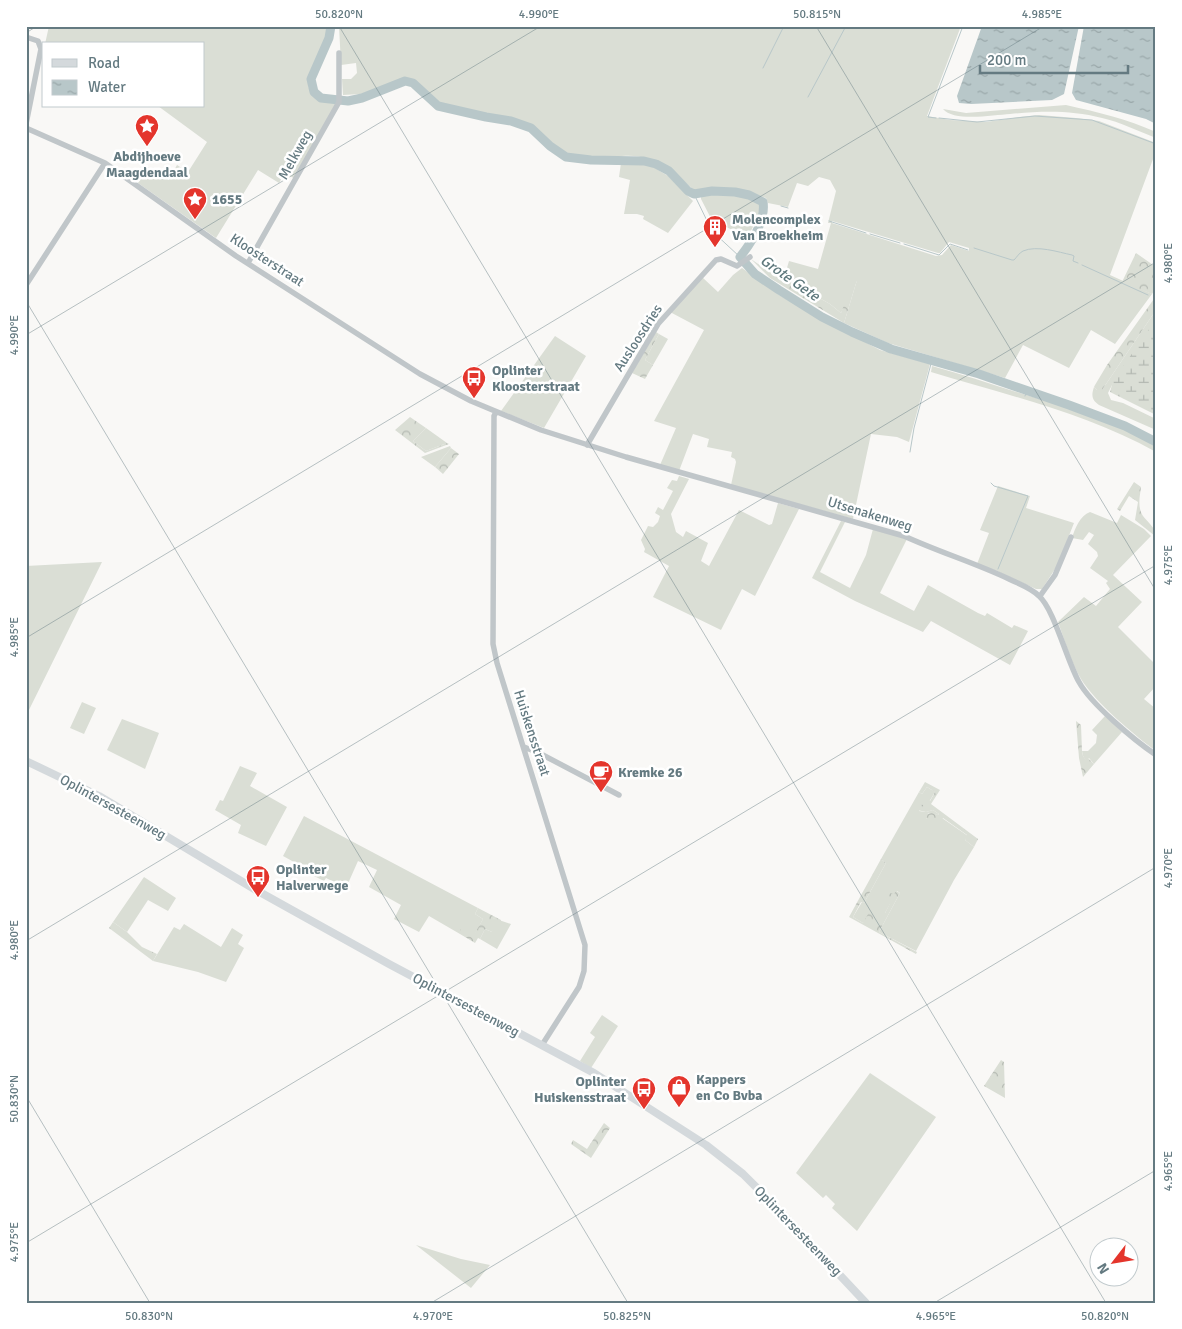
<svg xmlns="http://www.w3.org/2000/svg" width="1182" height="1329" font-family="Signika,sans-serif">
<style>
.grass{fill:#daded5;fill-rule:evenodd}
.forest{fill:url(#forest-crowns)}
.wetland{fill:url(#wetland-marsh)}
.water{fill:url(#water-ripples)}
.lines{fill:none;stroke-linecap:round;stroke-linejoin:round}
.stream{stroke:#b8c7c9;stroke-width:1}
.river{stroke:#b8c7c9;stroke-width:9}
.street{stroke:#c0c6c9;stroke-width:5.5}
.secondary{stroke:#d4d9dc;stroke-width:8}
.ticks{fill:none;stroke:#647a81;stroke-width:1;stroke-opacity:0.45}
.labels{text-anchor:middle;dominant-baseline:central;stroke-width:5;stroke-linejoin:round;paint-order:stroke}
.street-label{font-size:14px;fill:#647a81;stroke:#fff}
.poi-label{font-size:14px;font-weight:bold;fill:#647a81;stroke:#fff;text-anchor:start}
.water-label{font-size:15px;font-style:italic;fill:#5e787c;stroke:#fff}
.neatline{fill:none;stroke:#647a81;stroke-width:2}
.ticks-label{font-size:12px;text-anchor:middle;fill:#647a81}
</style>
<defs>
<pattern id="forest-crowns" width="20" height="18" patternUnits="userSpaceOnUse" patternTransform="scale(1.25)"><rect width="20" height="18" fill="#daded5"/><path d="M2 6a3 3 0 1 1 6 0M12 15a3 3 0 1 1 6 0" fill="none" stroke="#b4b9b2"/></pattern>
<pattern id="wetland-marsh" width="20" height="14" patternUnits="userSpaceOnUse" patternTransform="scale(1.25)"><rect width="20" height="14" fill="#daded5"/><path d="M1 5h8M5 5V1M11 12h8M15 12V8" fill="none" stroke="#b4b9b2"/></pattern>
<pattern id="water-ripples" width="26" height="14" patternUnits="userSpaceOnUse" patternTransform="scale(1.25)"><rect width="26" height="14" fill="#b8c7c9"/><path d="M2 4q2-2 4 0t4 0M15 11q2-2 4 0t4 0" fill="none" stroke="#99a7a9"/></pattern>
</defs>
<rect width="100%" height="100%" fill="#f9f8f6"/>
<!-- grass -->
<path class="grass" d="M49 26H328C327 54 279 98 337 102L295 179 285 173 279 183 258 170 216 238 138 183 148 167 169 180 177 165 188 172 207 142 158 106H204V44H45Z
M339 26H961L927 116 950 120 986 122 1019 117 1039 115 1076 118 1099 121 1156 143V151L1110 275 1152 294 1115 344 1091 330 1069 368 1023 345 1005 378 888 343 844 323 857 280 841 313 830 304 784 278 789 261 818 269 831 223H828L836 191 830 180 819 177 808 186 797 183 788 207 768 203 766 198C740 187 721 190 694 190 673 171 653 153 622 156 603 158 579 160 561 151L531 124 443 104C428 99 423 84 408 78L361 94 343 95 342 79H351L357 73 356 63 341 65ZM832 221 938 253H940L949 242 969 248V251L951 245 942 255 936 256 832 223Z
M1066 105C1097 112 1127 119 1156 132V138C1138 131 1120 122 1102 118 1071 110 1041 111 1010 114 994 115 953 122 943 109L966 113Z
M621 163 650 165 668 176 693 201 668 233 643 219 644 216 637 214H624L630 180 619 177Z
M705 194 743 196 761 204 762 208 748 237 726 227 719 234 701 199V196Z
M742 268 779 295 827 322 880 350 930 364 909 442 897 437 871 434 853 519 731 485 736 462 735 459 731 457 732 452 707 447 709 439 693 434 679 471 660 465 676 428 654 421 704 330 670 312 702 277 718 292 733 275Z
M1156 310V322L1113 383 1108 393 1111 400 1123 403 1156 419V430L1099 405C1092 400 1091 396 1094 387L1097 390H1102Z
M659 334 668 339 653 365 645 360Z
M555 336 586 356 544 428 501 411Z
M932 366C968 376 1003 388 1039 399 1079 411 1121 423 1156 447V452C1086 413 1007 395 931 372Z
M426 428 447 443 426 451 413 441Z
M450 446 451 448 435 467 421 457Z
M679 476 689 479 671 514 676 532 683 537 686 531 708 543 701 561 709 566 739 510 769 525 772 524 778 503 799 509 755 596 742 589 721 630 653 597 669 566 644 552 645 549 641 540 648 526 653 527 658 522 660 516 655 513 658 507 663 510 673 491 667 488 672 480 677 481Z
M998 486 1030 496 1026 508 1074 523 1057 566 1042 589H1036L997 571 977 564 989 533 980 530Z
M1090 512 1117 523 1121 515 1144 529 1151 536 1113 575 1142 602 1118 627 1156 665V686L1144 699 1156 709V751C1134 735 1095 702 1081 679 1071 662 1065 641 1058 622L1084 597 1096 606 1110 589 1106 583 1108 581 1090 568 1098 556 1097 552 1088 544 1094 535 1089 532 1083 540 1072 538C1075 528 1080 516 1090 512Z
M841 521 845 522 820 572 850 588 866 555 873 529 907 539 880 593 914 611 928 585 978 613 985 616 987 613 1012 628 1014 625 1028 631 1010 665 931 621 923 632 855 601 812 578Z
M102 562 26 716V566Z
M82 702 96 708 84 734 70 728Z
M1105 716 1122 732 1094 764 1089 758 1086 761 1083 756 1082 751H1088L1096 743 1097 735 1092 730Z
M122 719 159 733 145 769 107 750Z
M240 766 257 773 250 786 287 807 266 846 238 833 241 825 215 810 220 800 223 801Z
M927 787 935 792 929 802 923 806 921 804 919 811 926 812 933 810 939 814 938 815 928 813 926 819 942 818 968 836 965 840 974 847 954 880 916 951 879 932 900 893 897 891 885 913 863 923 853 917 862 902 864 903 886 863 881 859 919 792 922 794Z
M304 816 478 908 475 914 483 919 475 934 460 930V934L429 916 419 932 394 919 401 905 369 887 377 870 358 861 346 888 326 878 324 881 302 870 303 867 283 856Z
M144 877 176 898 168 911 148 900 127 932 113 922Z
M493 918 511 924 497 949 480 939 485 929 492 932Z
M184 924 221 947 232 928 243 935 238 944 244 948 226 982 198 972 153 961 174 927 180 930Z
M602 1015 618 1026 591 1068 580 1061 595 1037 590 1033Z
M870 1073 936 1117 857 1231 832 1208 835 1204 826 1195 823 1198 796 1173Z
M416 1245 461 1259 490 1265 471 1288Z"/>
<!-- forest -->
<path class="forest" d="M1136 253 1156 267V288L1152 294 1122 282Z
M751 259 783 281 784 278 830 304 841 313 854 279 857 280 844 323 770 278Z
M1156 296V310L1102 390H1097L1094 387 1095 385 1107 365Z
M656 332 659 334 645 360 653 365 645 379 632 373Z
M410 417 426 428 413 441 426 451 447 443 449 444 425 453 395 430Z
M451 448 459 454 443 474 435 467Z
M1134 482 1141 487C1140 496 1137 507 1143 516 1148 522 1153 526 1156 533L1155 536 1135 520 1138 502 1129 496 1120 511 1117 509Z
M1076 721 1081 725 1082 751 1083 756 1086 760 1088 758 1094 764 1083 777 1079 758Z
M925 782 940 790 931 804 978 839 974 847 965 840 967 835 943 818 939 823C934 818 929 822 924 817L925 814 932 813 938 815 939 814 933 810 926 812 917 810 920 804 923 805 927 799 930 801 935 792 927 787 922 794 919 792Z
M881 859 886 863 864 903 861 902 853 917 863 923 872 907 885 913 890 903 885 900V896L890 893 894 894 896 891 900 893 879 932 917 952 916 954 849 917Z
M478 908 501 920V922L493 918V921L496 924 492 932 485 929 480 939 478 938 475 943 460 934V930L463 927 475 933 483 919 475 914Z
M113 922 127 932 142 947 157 954 153 961 109 928Z
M1001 1060 1004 1062 1005 1098 984 1086Z
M604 1123 610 1128 591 1158 571 1144 573 1140 587 1149Z"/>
<!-- wetland -->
<path class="wetland" d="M1156 319V415L1110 392 1113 381Z"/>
<!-- water -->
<path class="water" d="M982 26H1079L1064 94 1052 100 971 104 959 103 957 96Z
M1084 26H1156V124L1146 119 1076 100 1072 93Z"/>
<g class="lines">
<!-- stream -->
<path class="stream" d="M763 68 784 26
M808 97 846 26
M936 118 928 117 963 26
M939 118 977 122 1035 116 1092 120 1156 144
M694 194 712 231 740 257
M763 202 767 203
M781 206 788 208
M829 221 866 233
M870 234 900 243
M904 244 939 255 950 244 968 250
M974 248 1012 260H1014C1017 257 1019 253 1023 251 1037 245 1058 252 1072 255L1074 256 1073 261 1078 263
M1082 265 1148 295
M1025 396 1027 390
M910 452 914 428 932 360
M991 483 994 486 1028 496 998 569"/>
<!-- river -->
<path class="river" d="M331 26 329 38 311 79 314 92 321 98 348 101 362 98 405 81 413 83 438 106 486 117 511 121 531 128 550 146 566 157 591 160 644 161 656 164 669 171 688 191 694 194 712 191 735 192 749 195 763 202C766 220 751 243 740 257L755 274 779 290 822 317 852 332 891 349 979 374 1069 405 1125 426 1156 442"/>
<!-- street -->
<path class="street" d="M26 37 38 41 41 49 26 124
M26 128 105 163 236 256 420 374 471 401 541 430 626 457 904 536C939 552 975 563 1009 579 1019 584 1031 588 1039 596 1054 609 1067 661 1079 682 1091 704 1134 740 1156 755
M248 263 339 102V53
M26 285 105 163
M496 412 494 416 493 644 497 663 585 945 584 971 579 987 542 1045
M587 445 658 324 716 260 721 259 737 266 750 257
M1040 596 1055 575 1071 537
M524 747 539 753 619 795"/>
<!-- secondary -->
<path class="secondary" d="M26 761 99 796 256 890 389 964 594 1073 706 1145 743 1174 775 1206 866 1303"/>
</g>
<!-- ticks -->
<path class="ticks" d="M339 26 1106 1303M816 26 1156 591M26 33 37 26M26 301 628 1303M26 335 541 26M26 638 1044 26M26 941 1156 262M26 1096 150 1303M26 1243 1156 565M431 1303 1156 867M934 1303 1156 1170"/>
<!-- icons -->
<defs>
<g id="sight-pin" transform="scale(1.25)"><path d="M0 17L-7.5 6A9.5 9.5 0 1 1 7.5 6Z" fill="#e4352c" stroke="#fff"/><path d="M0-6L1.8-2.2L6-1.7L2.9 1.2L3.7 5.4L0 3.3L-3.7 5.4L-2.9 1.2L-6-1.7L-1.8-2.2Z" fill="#fff"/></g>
<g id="building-pin" transform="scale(1.25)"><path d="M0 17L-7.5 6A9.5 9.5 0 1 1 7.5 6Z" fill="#e4352c" stroke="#fff"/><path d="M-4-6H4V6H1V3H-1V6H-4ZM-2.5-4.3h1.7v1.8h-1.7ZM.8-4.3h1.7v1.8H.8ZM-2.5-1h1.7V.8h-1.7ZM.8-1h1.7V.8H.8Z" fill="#fff"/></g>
<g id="bus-pin" transform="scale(1.25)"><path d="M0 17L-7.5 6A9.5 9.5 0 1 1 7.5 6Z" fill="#e4352c" stroke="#fff"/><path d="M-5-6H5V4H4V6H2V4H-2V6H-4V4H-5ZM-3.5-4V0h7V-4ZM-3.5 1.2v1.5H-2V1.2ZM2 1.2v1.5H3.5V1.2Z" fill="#fff"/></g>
<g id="cafe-pin" transform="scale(1.25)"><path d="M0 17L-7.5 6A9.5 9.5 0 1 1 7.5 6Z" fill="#e4352c" stroke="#fff"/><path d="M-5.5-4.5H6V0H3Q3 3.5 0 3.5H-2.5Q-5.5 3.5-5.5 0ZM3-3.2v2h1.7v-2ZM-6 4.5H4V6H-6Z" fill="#fff"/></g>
<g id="shop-pin" transform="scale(1.25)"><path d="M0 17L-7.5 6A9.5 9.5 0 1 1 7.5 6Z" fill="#e4352c" stroke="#fff"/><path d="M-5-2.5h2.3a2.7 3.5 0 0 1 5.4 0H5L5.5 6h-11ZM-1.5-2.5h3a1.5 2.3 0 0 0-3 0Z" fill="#fff"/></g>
</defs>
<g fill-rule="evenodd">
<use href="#sight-pin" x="147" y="126"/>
<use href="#sight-pin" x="195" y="199"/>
<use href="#building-pin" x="715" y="227"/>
<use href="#bus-pin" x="474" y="378"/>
<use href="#cafe-pin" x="601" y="772"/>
<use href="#bus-pin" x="258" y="877"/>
<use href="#shop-pin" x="679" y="1087"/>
<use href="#bus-pin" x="644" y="1089"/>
</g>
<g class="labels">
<!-- street labels -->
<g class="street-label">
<text transform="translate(295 155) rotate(-61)">Melkweg</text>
<text transform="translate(267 260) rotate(33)">Kloosterstraat</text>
<text transform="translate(638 338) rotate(-57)">Ausloosdries</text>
<text transform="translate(870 514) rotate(17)">Utsenakenweg</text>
<text transform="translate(532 733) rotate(72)">Huiskensstraat</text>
<text transform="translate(113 807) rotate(29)">Oplintersesteenweg</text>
<text transform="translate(466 1005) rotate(28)">Oplintersesteenweg</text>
<text transform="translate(798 1231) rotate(46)">Oplintersesteenweg</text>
</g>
<!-- poi labels -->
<g class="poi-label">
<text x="147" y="156" text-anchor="middle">Abdijhoeve<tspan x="147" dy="16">Maagdendaal</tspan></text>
<text x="212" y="199">1655</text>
<text x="732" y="219">Molencomplex<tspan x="732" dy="16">Van Broekheim</tspan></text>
<text x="492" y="370">Oplinter<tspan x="492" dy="16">Kloosterstraat</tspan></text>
<text x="618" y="772">Kremke 26</text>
<text x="276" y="869">Oplinter<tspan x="276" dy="16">Halverwege</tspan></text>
<text x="696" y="1079">Kappers<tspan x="696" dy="16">en Co Bvba</tspan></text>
<text x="626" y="1081" text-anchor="end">Oplinter<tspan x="626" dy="16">Huiskensstraat</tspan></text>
</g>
<!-- water labels -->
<g class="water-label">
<text transform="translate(790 278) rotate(35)">Grote Gete</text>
</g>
</g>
<!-- border -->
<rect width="1182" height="1329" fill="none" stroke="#ffffff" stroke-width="55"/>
<!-- legend -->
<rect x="42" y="42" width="162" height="65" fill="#ffffff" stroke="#c1cacd"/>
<rect x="52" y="59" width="25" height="8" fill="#d4d9dc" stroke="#c1cacd"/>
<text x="88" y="68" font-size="15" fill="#647a81">Road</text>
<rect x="52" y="80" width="25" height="15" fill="url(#water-ripples)" stroke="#c1cacd"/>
<text x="88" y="92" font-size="15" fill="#647a81">Water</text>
<!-- north arrow -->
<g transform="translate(1114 1262) rotate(239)"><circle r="24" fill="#ffffff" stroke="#c1cacd"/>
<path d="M0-4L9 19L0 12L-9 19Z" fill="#e4352c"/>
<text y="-8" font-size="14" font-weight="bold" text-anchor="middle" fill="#647a81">N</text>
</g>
<!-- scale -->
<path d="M980 65v8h148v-8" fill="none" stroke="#647a81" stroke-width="2.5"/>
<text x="987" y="65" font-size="15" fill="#647a81" stroke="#ffffff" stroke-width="4" paint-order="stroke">200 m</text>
<rect x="28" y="28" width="1126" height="1274" class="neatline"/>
<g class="ticks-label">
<text x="339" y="18">50.820°N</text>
<text x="539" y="18">4.990°E</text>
<text x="817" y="18">50.815°N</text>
<text x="1042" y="18">4.985°E</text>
<text transform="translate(1168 263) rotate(-90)" y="4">4.980°E</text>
<text transform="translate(14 335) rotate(-90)" y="4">4.990°E</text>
<text transform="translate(1168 565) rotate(-90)" y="4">4.975°E</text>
<text transform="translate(14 637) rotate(-90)" y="4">4.985°E</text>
<text transform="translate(1168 868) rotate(-90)" y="4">4.970°E</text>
<text transform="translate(14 940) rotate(-90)" y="4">4.980°E</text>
<text transform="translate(14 1099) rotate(-90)" y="4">50.830°N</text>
<text transform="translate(1168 1171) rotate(-90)" y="4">4.965°E</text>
<text transform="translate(14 1242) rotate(-90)" y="4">4.975°E</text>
<text x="149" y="1320">50.830°N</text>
<text x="433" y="1320">4.970°E</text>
<text x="627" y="1320">50.825°N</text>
<text x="936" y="1320">4.965°E</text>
<text x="1105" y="1320">50.820°N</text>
</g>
</svg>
